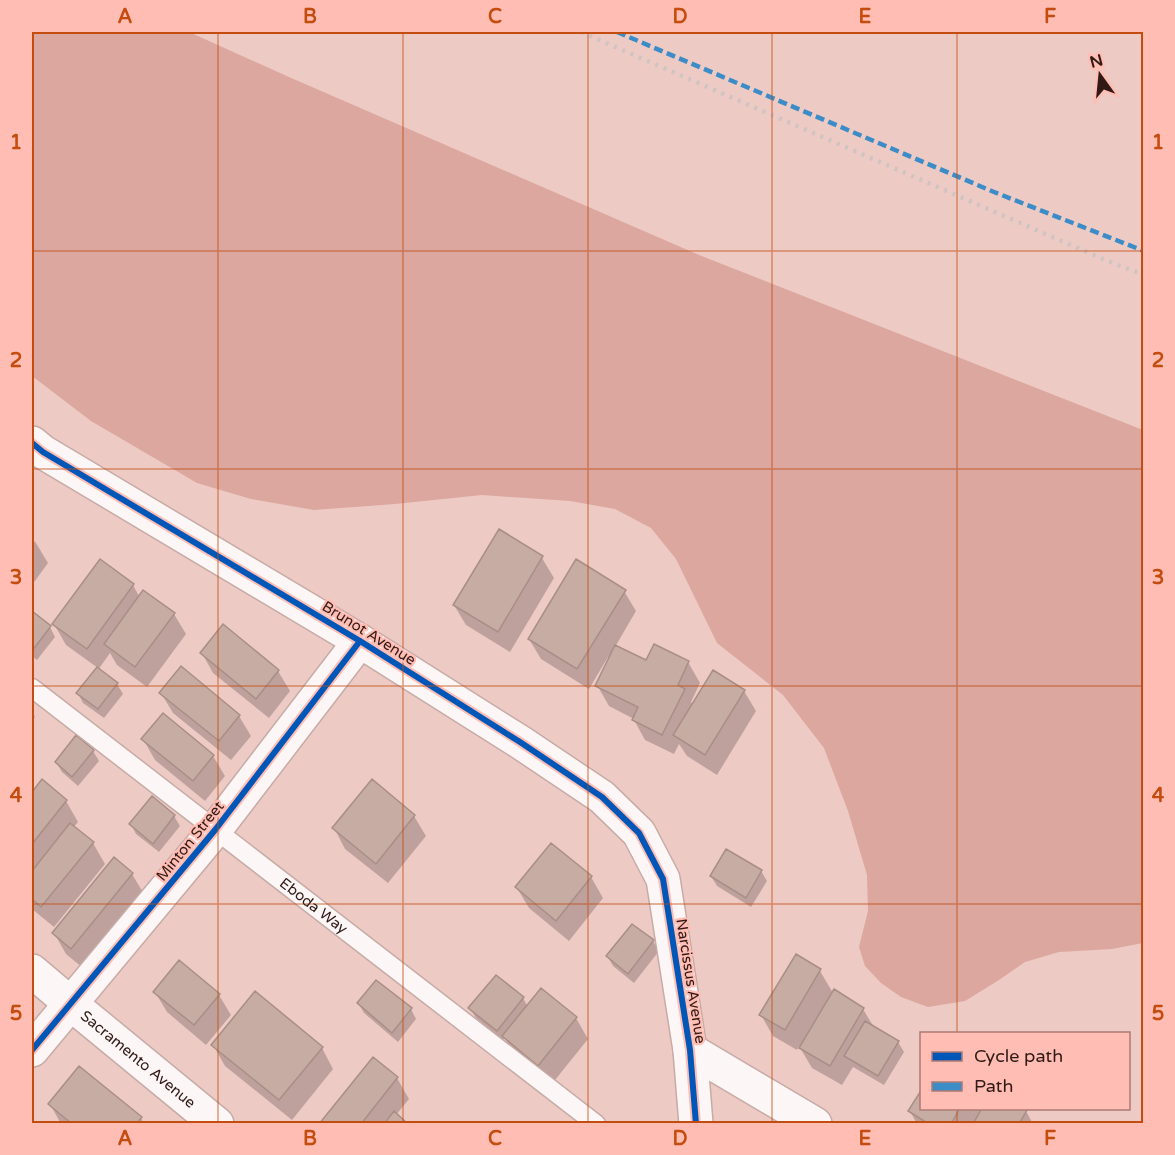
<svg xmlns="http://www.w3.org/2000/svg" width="1175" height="1155" font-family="'Varela Round',sans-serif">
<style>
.forest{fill:#dba79e}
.shadow{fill:#0003}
.building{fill:#c7aca3;stroke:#a88e86;stroke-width:1.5}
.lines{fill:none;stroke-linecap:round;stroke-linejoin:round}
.service-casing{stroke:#c7aba6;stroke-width:21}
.minor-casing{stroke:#c7aba6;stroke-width:36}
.service{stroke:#fcf7f6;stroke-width:18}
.minor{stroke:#fcf7f6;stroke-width:33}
.rail{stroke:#cfc4c2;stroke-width:4.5;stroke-dasharray:3 6;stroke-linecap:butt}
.quiet{stroke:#3c8cc8;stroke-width:4.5;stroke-dasharray:9 4.5;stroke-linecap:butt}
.cycleway-casing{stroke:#ffbdb3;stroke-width:10}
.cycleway{stroke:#0057b8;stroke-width:6}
.grid{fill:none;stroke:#c34c0e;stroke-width:1.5;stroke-opacity:0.55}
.labels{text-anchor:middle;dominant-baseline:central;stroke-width:4.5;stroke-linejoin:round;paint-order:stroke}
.street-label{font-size:15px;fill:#311915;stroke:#ffbdb3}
.neatline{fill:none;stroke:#c34c0e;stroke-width:2}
.grid-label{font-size:20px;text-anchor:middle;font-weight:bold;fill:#c34c0e}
</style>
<rect width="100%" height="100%" fill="#eecac4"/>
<!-- forest -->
<path class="forest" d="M32 32H189L289 77 699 255 1143 430V943L1112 949 1059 952 1025 962 999 980 965 1001 928 1007 901 997 881 983 865 966 859 947 868 911 867 875 848 811 824 748 783 695 717 643 676 559 651 528 615 509 570 501 482 495 395 504 314 510 251 499 197 483 91 421 32 376Z"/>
<!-- shadow -->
<path class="shadow" d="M499 531 542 558 554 578 510 652 466 625 454 605Z
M32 539 36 543 48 563 32 585Z
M133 585 140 598 174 614 186 634 147 687 117 665 110 653 98 670 117 684 123 694 104 718 83 703 78 693 98 668 66 645 54 624Z
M624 591 636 611 615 647 646 662H688L700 683 691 702 693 706 744 691 756 711 717 775 687 756 679 744 674 754 645 740 634 720V719L609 706 597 685 610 659 608 657 589 689 541 659 529 639Z
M32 613 50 627 55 637 37 660 32 656Z
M223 626 278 671 290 691 269 718 213 673 202 653Z
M161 693 239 716 251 736 231 760 173 713Z
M32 711 35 717 32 721Z
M143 739 213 756 225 776 205 801 155 760Z
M93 751 99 761 78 786 62 772 56 762Z
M42 781 66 801 78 822 73 828 93 843 105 864 54 927 32 909V795Z
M174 816 180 826 159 852 136 834 131 824Z
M414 816 426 836 388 883 345 849 334 828Z
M551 845 591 877 603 898 569 941 529 908 517 888Z
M761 871 767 881 751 907 717 886 711 876Z
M132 874 144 894 83 968 66 954 54 933Z
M653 941 659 951 634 983 613 966 608 957Z
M797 956 820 971 833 993 863 1009 875 1029 898 1042 904 1052 884 1085 853 1067 842 1085 812 1068 799 1046 797 1050 773 1036 761 1015Z
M542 990 576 1018 588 1039 551 1085 515 1057 505 1038 503 1040 476 1018 470 1008 523 998 528 1007Z
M155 992 219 995 231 1015 206 1045 167 1012Z
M359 1004 411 1009 416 1019 398 1042 364 1013Z
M213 1045 322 1048 333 1069 292 1120 225 1066Z
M373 1059 397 1078 409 1099 396 1115 406 1124H321Z
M50 1104 141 1118 144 1124H61Z
M922 1108H1022L1026 1111 1033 1124H917L910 1111Z"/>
<!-- building -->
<path class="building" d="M499 529 543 556 498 632 453 605Z
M100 559 134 584 87 649 52 624Z
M576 559 626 590 577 669 528 639Z
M143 590 175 613 135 667 104 644Z
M32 611 51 626 32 651Z
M223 624 279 670 256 699 200 653Z
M654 644 689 661 678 685 685 689 662 735 632 720 638 707 595 686 615 645 646 660Z
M181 666 240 715 219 741 159 693Z
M97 667 118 683 98 709 76 693Z
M713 670 745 690 705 755 673 735Z
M163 713 214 755 193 781 141 739Z
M76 735 94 750 72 777 55 762Z
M42 779 67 800 32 844V792Z
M372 779 415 815 376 864 332 828Z
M152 796 175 815 153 844 129 824Z
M70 823 94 842 41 907 32 899V871Z
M551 843 592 876 556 921 515 887Z
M726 849 762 870 746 898 710 876Z
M114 857 133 873 71 949 52 933Z
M632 924 654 940 628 974 606 956Z
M796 954 821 969 785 1030 759 1015Z
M179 960 220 994 194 1025 153 992Z
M496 975 524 997 497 1031 468 1008Z
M376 980 412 1008 392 1033 357 1003Z
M541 988 577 1017 538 1066 502 1036Z
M834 989 864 1008 830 1066 799 1048Z
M255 991 323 1047 279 1100 211 1045Z
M865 1021 899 1041 878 1076 844 1056Z
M373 1057 398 1077 361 1124H319Z
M79 1066 142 1117 136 1124H72L48 1104Z
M922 1089V1108H960L951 1124H929L908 1111Z
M982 1108H1025L1027 1110 1019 1124H973Z
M394 1111 408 1124H384Z"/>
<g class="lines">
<!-- service casing -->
<g class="service-casing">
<g id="service">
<path id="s1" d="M32 688 596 1124"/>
</g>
</g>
<!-- minor casing -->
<g class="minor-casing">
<g id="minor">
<path d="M32 443 43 452 360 641 520 742 602 797 639 833 663 879 690 1050 696 1124"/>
<path id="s2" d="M32 971 71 1004 217 1124"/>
<path d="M32 1050 215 830 360 641"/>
<path d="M690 1050 815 1124"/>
</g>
</g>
<!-- service -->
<use href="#service" class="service"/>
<!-- minor -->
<use href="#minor" class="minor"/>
<!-- rail -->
<path class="rail" d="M581 32 1103 259 1144 275"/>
<!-- quiet -->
<path class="quiet" d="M617 32 994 192 1144 251"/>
<!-- cycleway casing -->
<g class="cycleway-casing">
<path id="cycleway" d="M32 443 43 452 360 641 520 742 602 797 639 833 663 879 690 1050 696 1124
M32 1050 215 830 360 641"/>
</g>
<!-- cycleway -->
<use href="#cycleway" class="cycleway"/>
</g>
<!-- grid -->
<path class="grid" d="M218 32V1124M403 32V1124M588 32V1124M772 32V1124M957 32V1034M32 251H1144M32 469H1144M32 686H1144M32 904H1144M957 1108V1124"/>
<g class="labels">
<!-- street labels -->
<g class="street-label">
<text transform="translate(369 633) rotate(32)">Brunot Avenue</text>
<text transform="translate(190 841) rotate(-51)">Minton Street</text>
<text stroke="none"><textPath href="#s1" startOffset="356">Eboda Way</textPath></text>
<text transform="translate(691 981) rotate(81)">Narcissus Avenue</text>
<text stroke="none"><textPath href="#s2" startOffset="138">Sacramento Avenue</textPath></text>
</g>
</g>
<!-- border -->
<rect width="1175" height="1155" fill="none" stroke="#ffbdb3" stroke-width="66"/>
<!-- legend -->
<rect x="920" y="1032" width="210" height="78" fill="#ffbdb3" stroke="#ad7b74" stroke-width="1.5"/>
<rect x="932" y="1052" width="30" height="9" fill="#0057b8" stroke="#ad7b74" stroke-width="1.5"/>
<text x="974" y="1062" font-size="18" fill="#311915">Cycle path</text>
<rect x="932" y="1082" width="30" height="9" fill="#3c8cc8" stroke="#ad7b74" stroke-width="1.5"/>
<text x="974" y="1092" font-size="18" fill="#311915">Path</text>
<!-- north arrow -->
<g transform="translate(1100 75) rotate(345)" stroke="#ffbdb3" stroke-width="4.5" paint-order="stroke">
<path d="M0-4.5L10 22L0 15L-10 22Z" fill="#311915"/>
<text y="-9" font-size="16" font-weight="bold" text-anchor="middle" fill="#311915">N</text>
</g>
<rect x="33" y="33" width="1109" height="1089" class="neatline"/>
<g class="grid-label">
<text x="125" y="23">A</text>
<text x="310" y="23">B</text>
<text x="495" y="23">C</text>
<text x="680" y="23">D</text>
<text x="865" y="23">E</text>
<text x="1050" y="23">F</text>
<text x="16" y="149">1</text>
<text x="1158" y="149">1</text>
<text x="16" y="367">2</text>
<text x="1158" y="367">2</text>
<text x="16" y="584">3</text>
<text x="1158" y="584">3</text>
<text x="16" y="802">4</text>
<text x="1158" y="802">4</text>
<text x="16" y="1020">5</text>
<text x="1158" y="1020">5</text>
<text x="125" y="1145">A</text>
<text x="310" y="1145">B</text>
<text x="495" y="1145">C</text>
<text x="680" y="1145">D</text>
<text x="865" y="1145">E</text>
<text x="1050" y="1145">F</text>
</g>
</svg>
